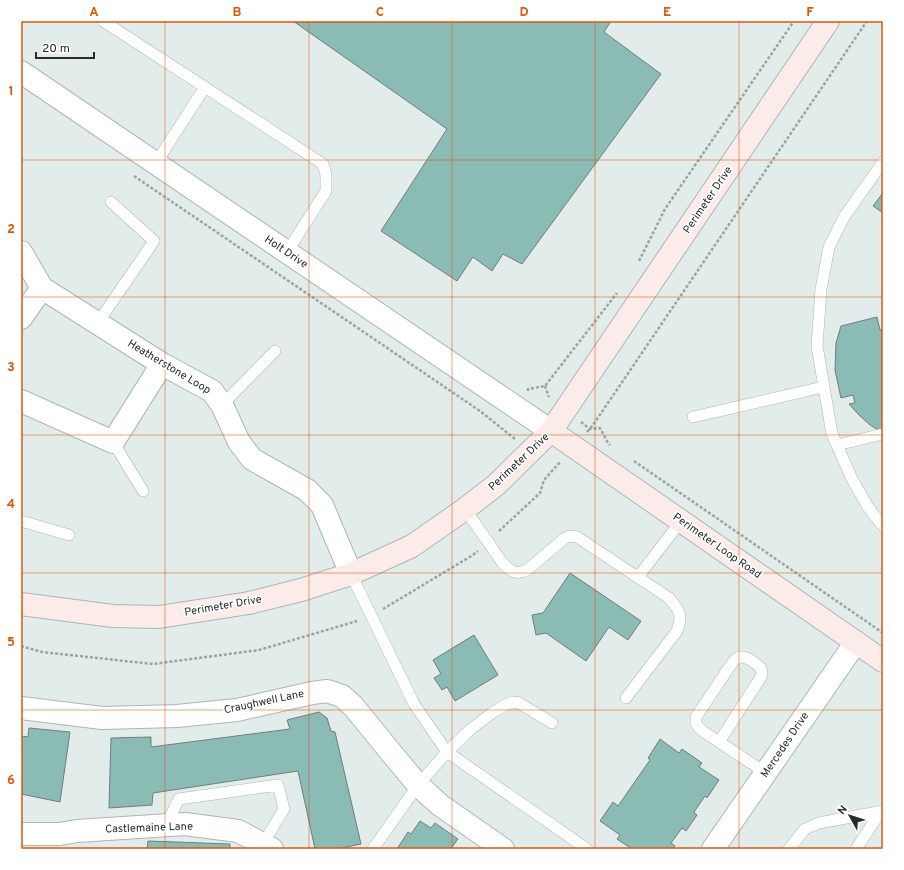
<svg xmlns="http://www.w3.org/2000/svg" width="904" height="870" font-family="Overpass,sans-serif">
<style>
.building{fill:#8abcb5;stroke:#737c7b}
.lines{fill:none;stroke-linecap:round;stroke-linejoin:round}
.lane-casing{stroke:#acb6b4;stroke-width:12}
.street-casing{stroke:#acb6b4;stroke-width:24}
.secondary-casing{stroke:#acb6b4;stroke-width:24}
.path{stroke:#9ca4a3;stroke-width:2.5;stroke-dasharray:3 2;stroke-linecap:butt}
.lane{stroke:#fff;stroke-width:11}
.street{stroke:#fff;stroke-width:22}
.secondary{stroke:#fbebe9;stroke-width:22}
.grid{fill:none;stroke:#de570e;stroke-width:1;stroke-opacity:0.55}
.labels{text-anchor:middle;dominant-baseline:central;stroke-width:3.5;stroke-linejoin:round;paint-order:stroke}
.street-label{font-size:11px;fill:#272b2b;stroke:#fff}
.neatline{fill:none;stroke:#de570e;stroke-width:1.5}
.grid-label{font-size:13px;text-anchor:middle;font-weight:bold;fill:#de570e}
</style>
<rect width="100%" height="100%" fill="#e2edeb"/>
<!-- building -->
<path class="building" d="M293 21H611L604 32 661 74 522 264 503 254 492 271 473 257 457 281 381 231 447 129Z
M883 193V213L873 206Z
M877 317 880 330 883 329V433L870 425 859 415 849 404 855 403 853 395 841 398 835 370 836 343 841 326Z
M570 573 641 621 628 640 609 627 586 661 546 633 536 635 532 615 543 613Z
M474 635 498 675 455 701 447 687 442 690 434 678 441 674 433 660Z
M319 712 327 718 331 731 335 732 361 844 337 849H315L298 771 153 793 152 805 109 808 111 738 151 737V747L290 729 287 720Z
M29 728 70 732 60 802 21 794 22 782 21 781V736L28 737Z
M660 739 679 753 682 749 702 763 699 767 719 780 707 798 705 796 694 812 697 815 686 831 682 828 671 843 675 846 673 849H632L617 839 620 835 600 821 613 802 618 806 650 760 648 758Z
M420 821 431 828 435 823 458 839 452 847 454 849H397L408 832 411 834Z
M148 841 230 844V849H147Z"/>
<g class="lines">
<!-- lane casing -->
<g class="lane-casing">
<path id="lane" d="M103 21 323 164 326 175V191L287 252
M883 162 844 217 829 247 821 289 817 346 832 434 852 479 868 507 883 526
M156 163 205 87
M97 324 154 241 111 202
M222 405 275 351
M693 417 823 387
M113 442 143 491
M837 445 883 434
M465 509 504 565C512 572 517 575 527 570L565 538 570 536 577 537 669 598C680 612 683 613 677 631L626 698
M21 521 69 535
M351 574 414 704 447 752 587 849
M638 577 681 521
M719 742 761 677 762 673 761 668C755 663 746 654 737 658 734 660 732 663 730 666L696 717V723L698 727 704 732 766 773
M166 825 179 799 278 785 284 809 263 844
M373 849 418 785 447 752 471 729 492 713 505 705 513 702 519 703 552 723
M789 849 805 829 819 823 883 811
M856 849 881 811"/>
</g>
<!-- street casing -->
<g class="street-casing">
<path id="street" d="M21 72 551 431
M21 252 42 288 162 364 212 391 222 405 239 442 252 459 307 490 322 505 351 574
M21 318 42 288
M21 401 113 442 162 364
M21 708 102 718 177 716 237 710 312 693 327 691 342 696 353 706 393 755 418 785 440 805 503 849
M21 834H60L77 831 185 824 238 831 272 849
M713 849 856 642"/>
</g>
<!-- secondary casing -->
<g class="secondary-casing">
<path id="secondary" d="M551 431 883 661
M21 604 113 616 159 617 249 603 301 590 351 574 412 546 465 509 496 485 551 431 828 21"/>
</g>
<!-- path -->
<path class="path" d="M134 176 480 411 515 439
M639 261 665 209 794 21
M545 386 549 397
M528 391V389L545 386 617 293
M581 422 590 429 600 428 608 443 610 445
M587 432 593 425 867 21
M634 461 883 633
M499 531 540 493 544 480 561 461
M383 609 473 555 478 551
M21 646 42 652 153 664 259 650 357 621"/>
<!-- lane -->
<use href="#lane" class="lane"/>
<!-- street -->
<use href="#street" class="street"/>
<!-- secondary -->
<use href="#secondary" class="secondary"/>
</g>
<!-- grid -->
<path class="grid" d="M165 21V849M309 21V849M452 21V849M595 21V849M739 21V849M21 160H883M21 297H883M21 435H883M21 573H883M21 710H883"/>
<g class="labels">
<!-- street labels -->
<g class="street-label">
<text transform="translate(708 200) rotate(-56)">Perimeter Drive</text>
<text transform="translate(286 252) rotate(34)">Holt Drive</text>
<text transform="translate(169 367) rotate(31)">Heatherstone Loop</text>
<text transform="translate(519 462) rotate(-43)">Perimeter Drive</text>
<text transform="translate(717 546) rotate(35)">Perimeter Loop Road</text>
<text transform="translate(223 606) rotate(-10)">Perimeter Drive</text>
<text transform="translate(264 702) rotate(-12)">Craughwell Lane</text>
<text transform="translate(785 745) rotate(-56)">Mercedes Drive</text>
<text transform="translate(149 828) rotate(-2)">Castlemaine Lane</text>
</g>
</g>
<!-- border -->
<rect width="904" height="870" fill="none" stroke="#ffffff" stroke-width="44"/>
<!-- north arrow -->
<g transform="translate(850 816) rotate(309)" stroke="#ffffff" stroke-width="3" paint-order="stroke">
<path d="M0-3L7 15L0 10L-7 15Z" fill="#272b2b"/>
<text y="-6" font-size="11" font-weight="bold" text-anchor="middle" fill="#272b2b">N</text>
</g>
<!-- scale -->
<path d="M36 52v6h58v-6" fill="none" stroke="#272b2b" stroke-width="2"/>
<text x="42" y="52" font-size="12" fill="#272b2b" stroke="#ffffff" stroke-width="3" paint-order="stroke">20 m</text>
<rect x="22" y="22" width="860" height="826" class="neatline"/>
<g class="grid-label">
<text x="94" y="16">A</text>
<text x="237" y="16">B</text>
<text x="380" y="16">C</text>
<text x="524" y="16">D</text>
<text x="667" y="16">E</text>
<text x="810" y="16">F</text>
<text x="11" y="95">1</text>
<text x="11" y="233">2</text>
<text x="11" y="371">3</text>
<text x="11" y="508">4</text>
<text x="11" y="646">5</text>
<text x="11" y="784">6</text>
</g>
</svg>
